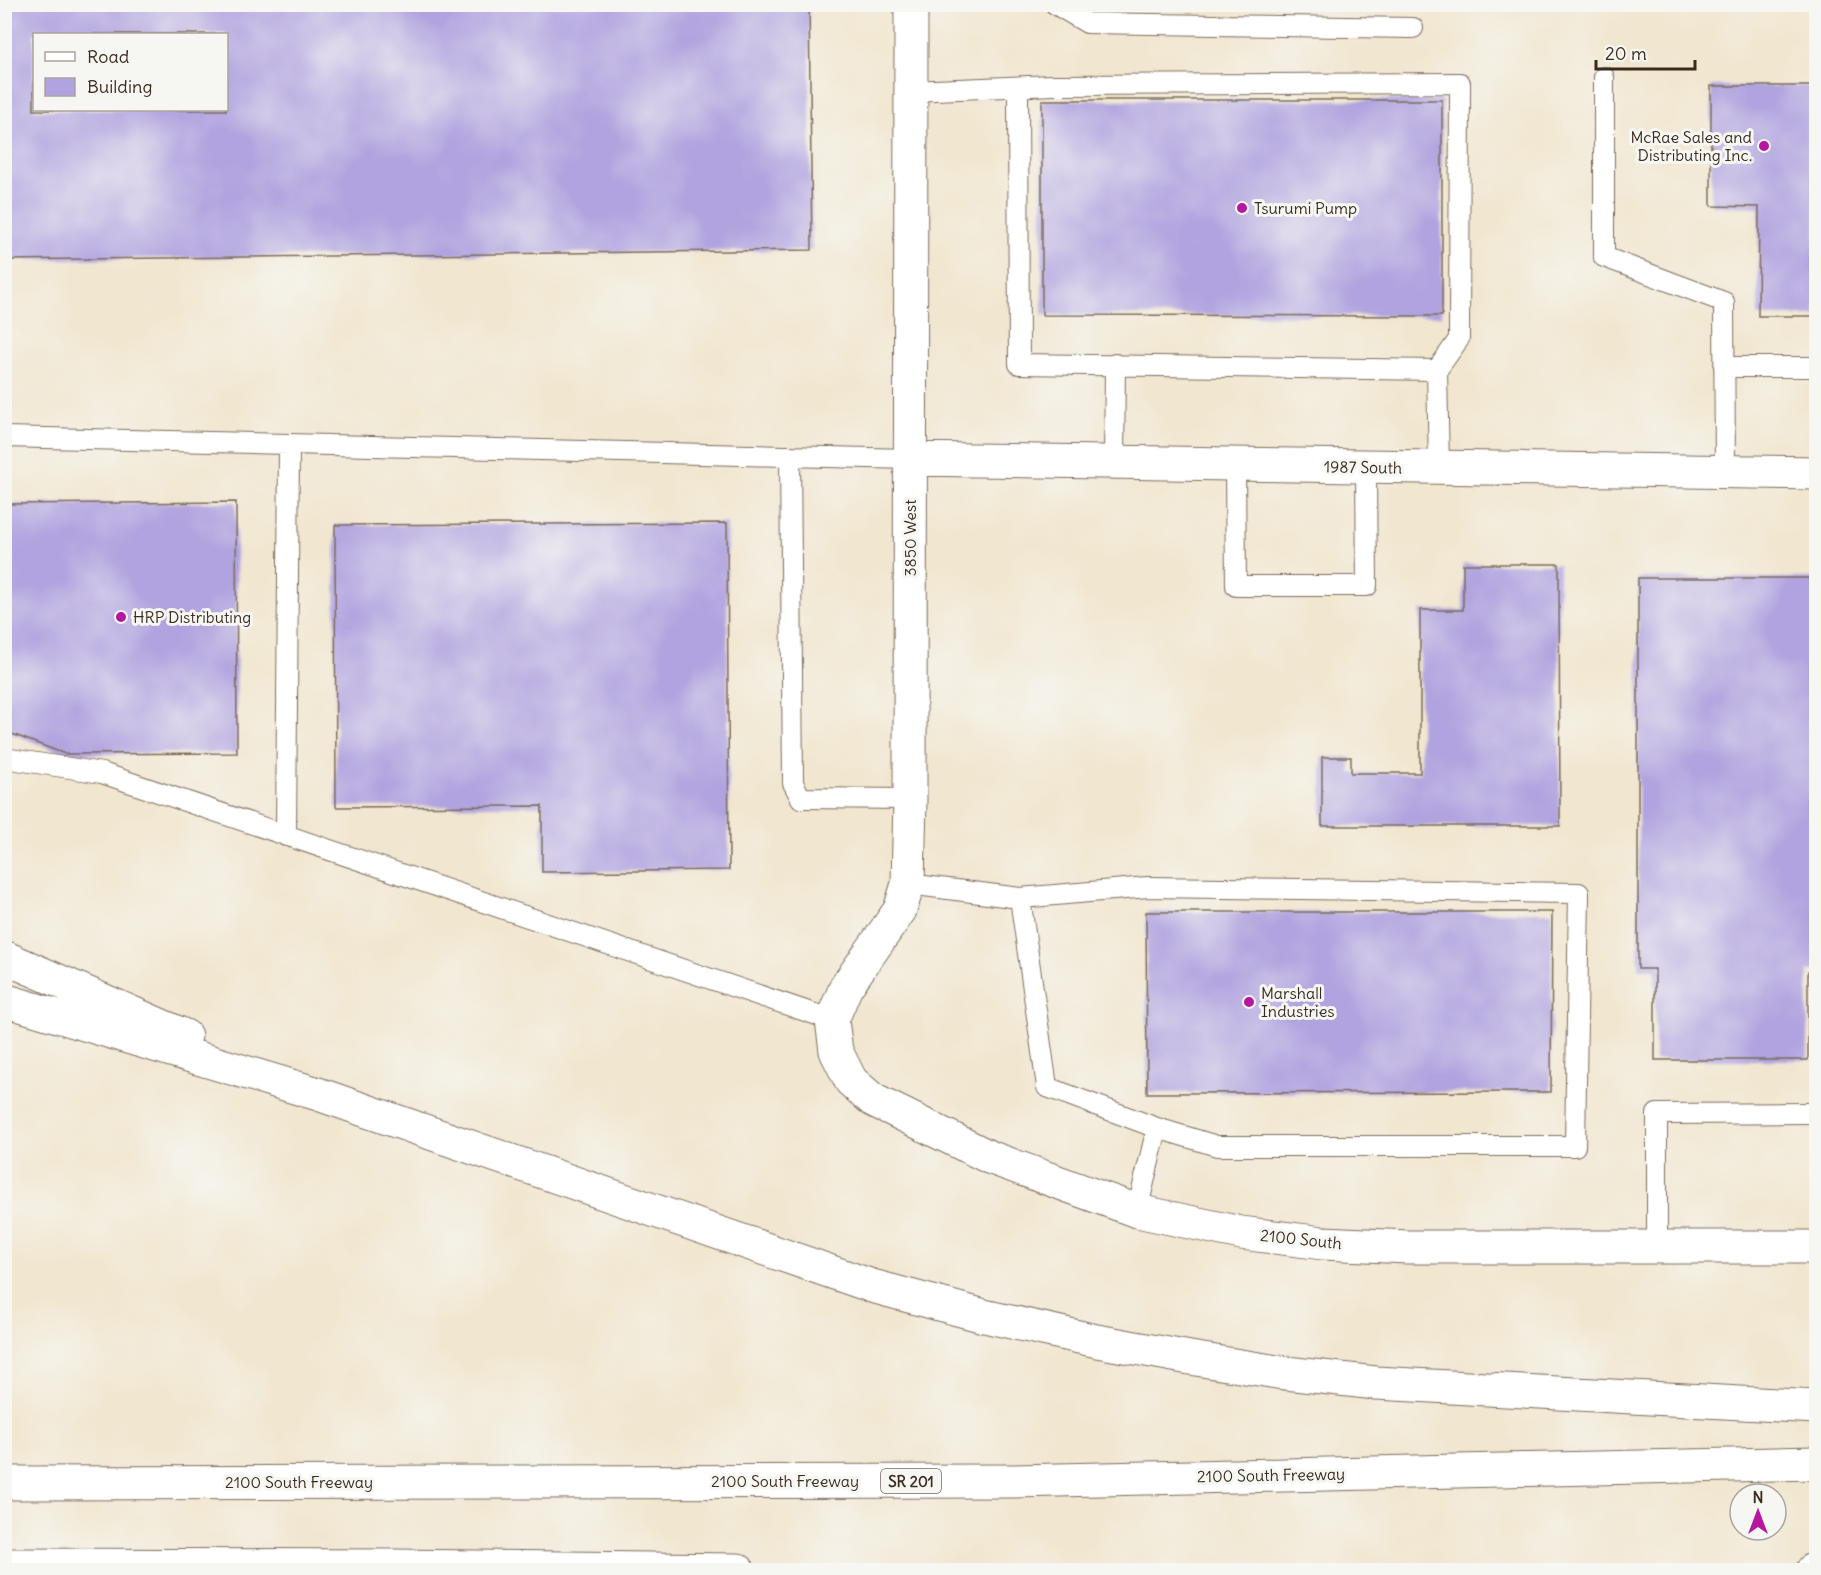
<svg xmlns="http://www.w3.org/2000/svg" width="1821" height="1575" font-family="Delius,sans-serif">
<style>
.building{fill:#b0a3df;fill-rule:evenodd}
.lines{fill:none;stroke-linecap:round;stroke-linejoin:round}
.service-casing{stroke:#7b6c5c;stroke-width:22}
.minor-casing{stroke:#7b6c5c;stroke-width:35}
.motorway-casing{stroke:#7b6c5c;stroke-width:35}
.service{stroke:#fff;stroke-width:20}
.minor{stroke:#fff;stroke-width:33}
.motorway{stroke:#fff;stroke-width:33}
.poi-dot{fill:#b5179e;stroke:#f6f6f2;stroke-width:2}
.labels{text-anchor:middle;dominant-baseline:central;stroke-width:6;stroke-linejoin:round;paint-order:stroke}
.shield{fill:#f6f6f2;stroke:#73675e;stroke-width:1.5}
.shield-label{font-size:15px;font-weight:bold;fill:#3b2a1e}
.poi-label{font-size:16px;fill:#3b2a1e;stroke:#f6f6f2;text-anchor:start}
.street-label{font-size:16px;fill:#3b2a1e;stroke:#f6f6f2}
</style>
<rect width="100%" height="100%" fill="#f6f6f2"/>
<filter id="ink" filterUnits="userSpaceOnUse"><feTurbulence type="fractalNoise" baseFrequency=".0167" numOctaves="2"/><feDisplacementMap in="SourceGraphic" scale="12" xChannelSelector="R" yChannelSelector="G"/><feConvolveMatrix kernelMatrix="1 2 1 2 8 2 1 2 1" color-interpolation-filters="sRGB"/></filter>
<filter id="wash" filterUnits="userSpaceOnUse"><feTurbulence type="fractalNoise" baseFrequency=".008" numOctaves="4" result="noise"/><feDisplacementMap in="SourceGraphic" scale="24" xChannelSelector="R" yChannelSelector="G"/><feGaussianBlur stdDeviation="1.35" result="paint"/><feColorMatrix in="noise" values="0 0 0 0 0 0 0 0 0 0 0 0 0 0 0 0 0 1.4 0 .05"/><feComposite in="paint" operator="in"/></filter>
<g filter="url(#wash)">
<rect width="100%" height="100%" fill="#f1e6cf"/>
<g id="blocks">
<!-- building -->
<path class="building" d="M4 4H809L812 250 4 260ZM34 34H226V110H34Z
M1711 86H1816V316H1758L1759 207 1711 206Z
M1042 100H1442V316L1042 315Z
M236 502 237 753 65 754 4 731V504Z
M727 523 729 870 542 872V806L336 807 335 525Z
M1463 564H1559L1560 826H1322V757H1351V773H1420V610H1463Z
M1638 578H1816V971H1808V1060H1655V969H1638Z
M1146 912H1552L1551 1092 1147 1093Z"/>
</g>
</g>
<g filter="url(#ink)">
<use href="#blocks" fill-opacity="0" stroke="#7b6c5c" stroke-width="1.5"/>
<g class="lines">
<!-- service casing -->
<g class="service-casing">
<path id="service" d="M1055 4 1087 23 1413 28
M1604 77V257L1724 302 1725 472
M910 91 1054 85 1460 83 1459 339 1437 370 1019 364 1018 87
M1724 367H1816
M1437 370 1439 468
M4 437 910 459
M790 457 793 783 801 798 910 799
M1114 463 1115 364
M1235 465 1236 586H1367L1366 467
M4 758 102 773 832 1020
M286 836 289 444
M908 884 1020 898 1148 887 1579 893 1575 1146H1217L1157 1128 1047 1087 1020 898
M1137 1211 1157 1128
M1657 1246V1114L1816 1113"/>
</g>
<!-- minor casing -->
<g class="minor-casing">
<path id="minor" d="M911 4 910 799 908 884 900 910 846 987 832 1020 836 1051 851 1081 873 1100 989 1157 1137 1211 1241 1233 1323 1243 1408 1247H1816
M910 459 1816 473"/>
</g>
<!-- motorway casing -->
<g class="motorway-casing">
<path id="motorway" d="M4 957 185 1036
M4 1000 318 1094 872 1286 984 1316 1097 1341 1190 1358 1277 1372 1376 1383 1816 1407
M4 1483 1013 1481 1816 1463
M4 1565 394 1566 738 1570
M1813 1570H1816"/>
</g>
<!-- service -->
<use href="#service" class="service"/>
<!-- minor -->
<use href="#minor" class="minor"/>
<!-- motorway -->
<use href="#motorway" class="motorway"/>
</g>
</g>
<!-- markers -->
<g class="poi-dot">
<circle cx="1764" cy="146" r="6"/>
<circle cx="1242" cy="208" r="6"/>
<circle cx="121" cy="617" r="6"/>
<circle cx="1249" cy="1002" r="6"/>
</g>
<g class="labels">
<!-- shield labels -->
<rect class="shield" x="881" y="1469" width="60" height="24" rx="4.5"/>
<g class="shield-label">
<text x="911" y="1481">SR 201</text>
</g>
<!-- poi labels -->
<g class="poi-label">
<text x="1752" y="137" text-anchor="end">McRae Sales and<tspan x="1752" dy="18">Distributing Inc.</tspan></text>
<text x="1254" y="208">Tsurumi Pump</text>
<text x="133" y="617">HRP Distributing</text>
<text x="1261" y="993">Marshall<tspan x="1261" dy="18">Industries</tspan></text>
</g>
<!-- street labels -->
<g class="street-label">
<text transform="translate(1363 467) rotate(1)">1987 South</text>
<text transform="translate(910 538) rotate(-90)">3850 West</text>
<text transform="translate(1301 1239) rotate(6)">2100 South</text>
<text transform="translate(1271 1475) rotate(-1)">2100 South Freeway</text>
<text x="785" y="1481">2100 South Freeway</text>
<text x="299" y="1482">2100 South Freeway</text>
</g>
</g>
<!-- margin -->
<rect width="1821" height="1575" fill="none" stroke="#f6f6f2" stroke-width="24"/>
<!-- legend -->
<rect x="33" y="33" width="195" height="78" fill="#f6f6f2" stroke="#aba49d" stroke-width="1.5"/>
<rect x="45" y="52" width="30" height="9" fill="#ffffff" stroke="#aba49d" stroke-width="1.5"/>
<text x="87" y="63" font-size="18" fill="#3b2a1e">Road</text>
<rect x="45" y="78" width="30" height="18" fill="#b0a3df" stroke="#aba49d" stroke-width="1.5"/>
<text x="87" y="93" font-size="18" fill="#3b2a1e">Building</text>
<!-- north arrow -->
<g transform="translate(1758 1512)"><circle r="28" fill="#f6f6f2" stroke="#aba49d" stroke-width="1.5"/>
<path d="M0-4.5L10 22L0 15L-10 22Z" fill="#b5179e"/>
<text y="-9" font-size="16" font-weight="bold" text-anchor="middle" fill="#3b2a1e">N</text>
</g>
<!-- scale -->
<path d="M1596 60v9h99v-9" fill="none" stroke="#3b2a1e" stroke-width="3"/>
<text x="1605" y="60" font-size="18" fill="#3b2a1e" stroke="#f6f6f2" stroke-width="4.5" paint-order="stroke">20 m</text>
</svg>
